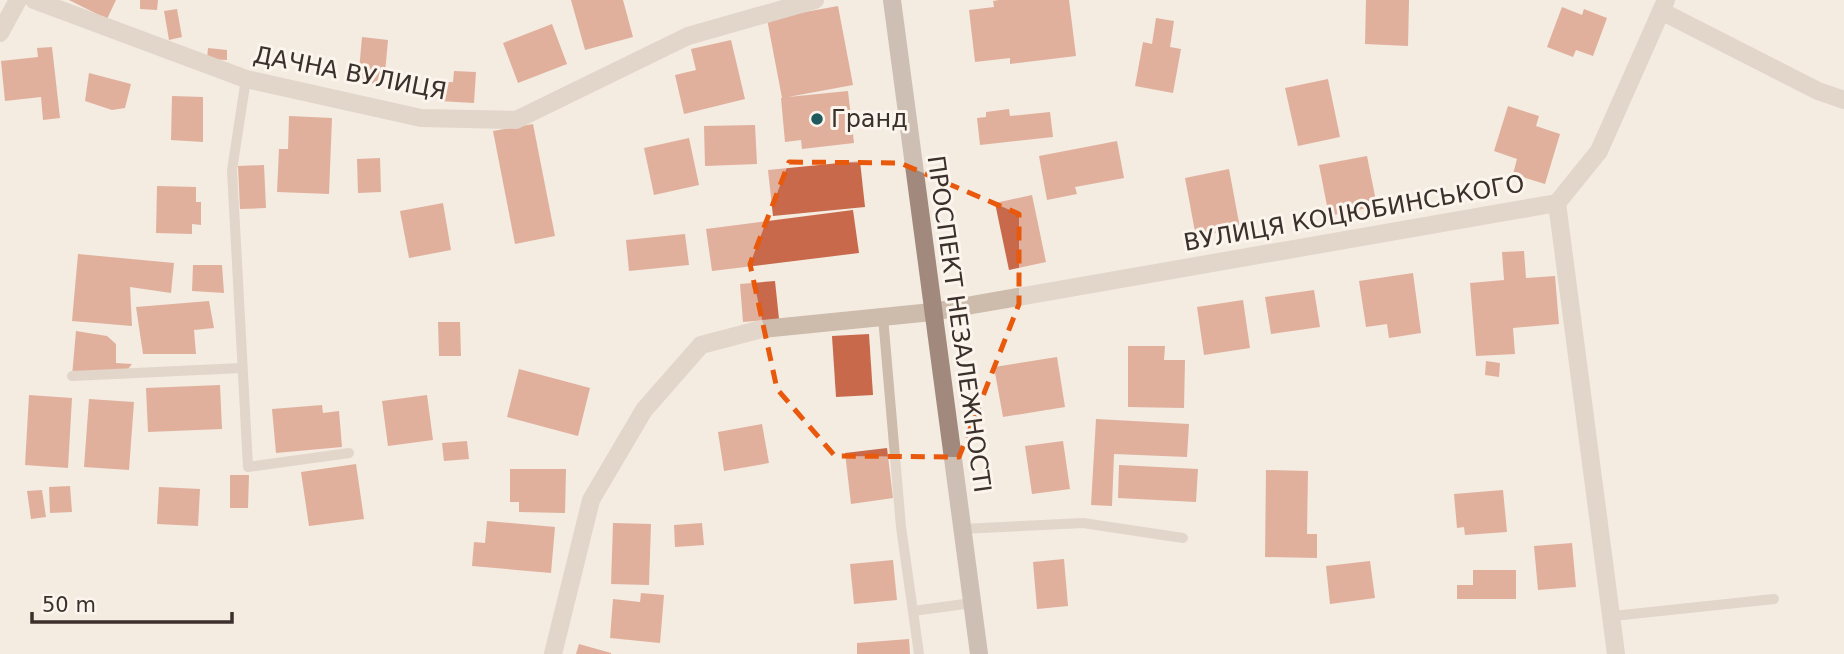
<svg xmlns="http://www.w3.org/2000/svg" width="1844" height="654" font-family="'DejaVu Sans',sans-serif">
<rect width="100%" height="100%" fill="#f4ebe1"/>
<g fill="#c8694b">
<path d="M69,0H116L107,19Z"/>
<path d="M140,0H158L157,10L140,9Z"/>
<path d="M571,0H623L633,37L585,50Z"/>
<path d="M999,0H1069L1076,56L1010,64V58L975,62L969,10L994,7L993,1Z"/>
<path d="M1366,0H1409L1408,46L1365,44Z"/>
<path d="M838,6L853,85L788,97L848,91L854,143L802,149L801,140L785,142L781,98H782L767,19Z"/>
<path d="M1562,7L1582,15L1584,9L1607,18L1593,56L1576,50L1573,57L1547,47Z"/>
<path d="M177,9L182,37L169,40L164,11Z"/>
<path d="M1156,18L1174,21L1170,47L1181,49L1173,93L1135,86L1143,42L1152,44Z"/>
<path d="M552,24L567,64L518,83L503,43Z"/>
<path d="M362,37L388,40L384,84L358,82Z"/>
<path d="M731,40L745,99L684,114L675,75L696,70L691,49Z"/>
<path d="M52,47L60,118L43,120L41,97L5,101L1,61L38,57L37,48Z"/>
<path d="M208,48L227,50V60L207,59Z"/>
<path d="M454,71L476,72L474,103L438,101L439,82H453Z"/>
<path d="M89,73L131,84L125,108L112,110L85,101Z"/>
<path d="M1328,79L1340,137L1298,146L1285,88Z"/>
<path d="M172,96L203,97V142L171,140Z"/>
<path d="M1508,106L1539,116L1536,126L1560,134L1545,184L1513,174L1517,159L1494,151Z"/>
<path d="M1009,109L1010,116L1050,112L1053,137L980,145L977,118L986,117V112Z"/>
<path d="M289,116L332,118L329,194L277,192L279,149H288Z"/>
<path d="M533,124L555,236L515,244L493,131Z"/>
<path d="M755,125L757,164L705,166L704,126Z"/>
<path d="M689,138L699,185L654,195L644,148Z"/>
<path d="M1117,141L1124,178L1075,187L1077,194L1047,200L1039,156Z"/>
<path d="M1367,156L1377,206L1329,216L1319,165Z"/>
<path d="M380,158L381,192L358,193L357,159Z"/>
<path d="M860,161L865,207L773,216L768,170Z"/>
<path d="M264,165L266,208L240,209L238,166Z"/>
<path d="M1229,169L1240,228L1196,237L1185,178Z"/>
<path d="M157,186L196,187V202H201V225L192,224V234L156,233Z"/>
<path d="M1032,195L1046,262L1009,270L995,203Z"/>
<path d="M443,203L451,250L409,258L400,211Z"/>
<path d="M853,210L859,253L712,271L706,229Z"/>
<path d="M685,234L689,265L629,271L626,240Z"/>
<path d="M1524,251L1526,278L1555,276L1559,324L1513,328L1515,354L1476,356L1470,283L1504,280L1502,252Z"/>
<path d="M78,254L174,263L171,293L130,287L132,326L72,321Z"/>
<path d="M193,265H222L224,293L192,291Z"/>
<path d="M1413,273L1421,333L1389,338L1387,324L1366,327L1359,281Z"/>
<path d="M775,281L779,319L743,322L740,284Z"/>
<path d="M1314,290L1320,327L1271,334L1265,297Z"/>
<path d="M1243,300L1250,348L1204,355L1197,307Z"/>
<path d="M209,301L214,328L194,330L196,354H143L136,307Z"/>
<path d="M438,322H460L461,356H439Z"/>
<path d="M76,331L107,336L116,344V363L132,364L128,369L72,376Z"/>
<path d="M869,334L873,395L836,397L832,336Z"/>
<path d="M1128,346H1165L1164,360H1185L1184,408L1128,407Z"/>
<path d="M1057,357L1065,407L1003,417L994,367Z"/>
<path d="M1486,361L1500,363L1499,377L1485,375Z"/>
<path d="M519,369L590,388L578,436L507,417Z"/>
<path d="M220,385L222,429L148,432L146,388Z"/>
<path d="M29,395L72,398L68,468L25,465Z"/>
<path d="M427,395L433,440L388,446L382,401Z"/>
<path d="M89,399L134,402L129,470L84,467Z"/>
<path d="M322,405L323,413L339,411L342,447L276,453L272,409Z"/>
<path d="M1096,419L1189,424L1187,457L1114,454L1112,506L1091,505Z"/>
<path d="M762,424L769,463L724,471L718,432Z"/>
<path d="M467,441L469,459L444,461L442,443Z"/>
<path d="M1063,441L1070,489L1032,494L1025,446Z"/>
<path d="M887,448L893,498L851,504L845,453Z"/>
<path d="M356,464L364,519L309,526L301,472Z"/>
<path d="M1119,465L1198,469L1196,502L1118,498Z"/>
<path d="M510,469H566L565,513L519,512V502H510Z"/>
<path d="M1266,470L1308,471L1307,534H1317V558L1265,557Z"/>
<path d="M230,475H249L248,508H230Z"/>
<path d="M70,486L72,512L50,513L49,487Z"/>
<path d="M159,487L200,489L198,526L157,524Z"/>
<path d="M42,490L46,517L31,519L27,491Z"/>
<path d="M1503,490L1507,532L1465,535L1464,527L1457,528L1454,494Z"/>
<path d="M487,521L555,527L551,573L472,566L474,542L485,543Z"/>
<path d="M613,523L651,524L649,585L611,584Z"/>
<path d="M702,523L704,545L675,547L674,525Z"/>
<path d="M1572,543L1576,587L1538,590L1534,546Z"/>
<path d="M1064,559L1068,606L1037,609L1033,562Z"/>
<path d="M893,560L897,600L854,604L850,564Z"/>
<path d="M1370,561L1375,598L1330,604L1326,566Z"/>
<path d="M1473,570H1516V599H1457V585H1473Z"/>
<path d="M641,593L664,595L660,643L610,638L613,599L640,602Z"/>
<path d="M909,639L910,654H857V643Z"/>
<path d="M579,644L611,653V654H576Z"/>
</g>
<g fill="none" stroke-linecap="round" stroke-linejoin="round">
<g stroke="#cdbbac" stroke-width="10">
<path d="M246,79L232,170L248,467L349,453"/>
<path d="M883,317L901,527L919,654"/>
<path d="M72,376L242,368"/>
<path d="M962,529L1083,523L1183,538"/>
<path d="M913,611L972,603"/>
<path d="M1613,616L1774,599"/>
</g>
<g stroke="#cdbbac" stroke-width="18">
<path d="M34,0L246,79L421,118L516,120L688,36L815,0"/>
<path d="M1661,11L1818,91L1844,100"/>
<path d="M0,33L18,0"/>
<path d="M1557,203L1616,654"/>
<path d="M553,654L591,500L644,410L701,345L762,329L932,312"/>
</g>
<path stroke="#cdbbac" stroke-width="18" d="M932,312L1557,203L1599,151L1666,0"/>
<path stroke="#a18a7d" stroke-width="18" d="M892,0L979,654"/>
</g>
<path d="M0 0H1844V654H0ZM789,162L900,163L1019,214V304L959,457L835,456L777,389L750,264Z" fill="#f4ebe1" fill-opacity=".55" fill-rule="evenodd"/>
<path fill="none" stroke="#e8590c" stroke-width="5" stroke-dasharray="14 9" stroke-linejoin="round" d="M789,162L900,163L1019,214V304L959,457L835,456L777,389L750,264Z"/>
<circle fill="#1f5a5e" stroke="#fbf5ee" stroke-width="2.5" cx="817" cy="119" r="7"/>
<g text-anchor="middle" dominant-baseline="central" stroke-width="6" stroke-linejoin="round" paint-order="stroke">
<g font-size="24" fill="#3b302b" stroke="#fbf5ee">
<text transform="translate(350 73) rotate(11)">ДАЧНА ВУЛИЦЯ</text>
<text transform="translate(1354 213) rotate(-10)">ВУЛИЦЯ КОЦЮБИНСЬКОГО</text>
<text transform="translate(959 324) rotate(82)">ПРОСПЕКТ НЕЗАЛЕЖНОСТІ</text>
</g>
<g font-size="24" fill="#3b302b" stroke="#fbf5ee" text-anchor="start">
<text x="831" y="119">Гранд</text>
</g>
</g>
<path d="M32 612v10h200v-10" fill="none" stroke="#3b302b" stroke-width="3.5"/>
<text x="42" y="612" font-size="21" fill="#3b302b" stroke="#fbf5ee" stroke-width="5" paint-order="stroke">50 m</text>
</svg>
